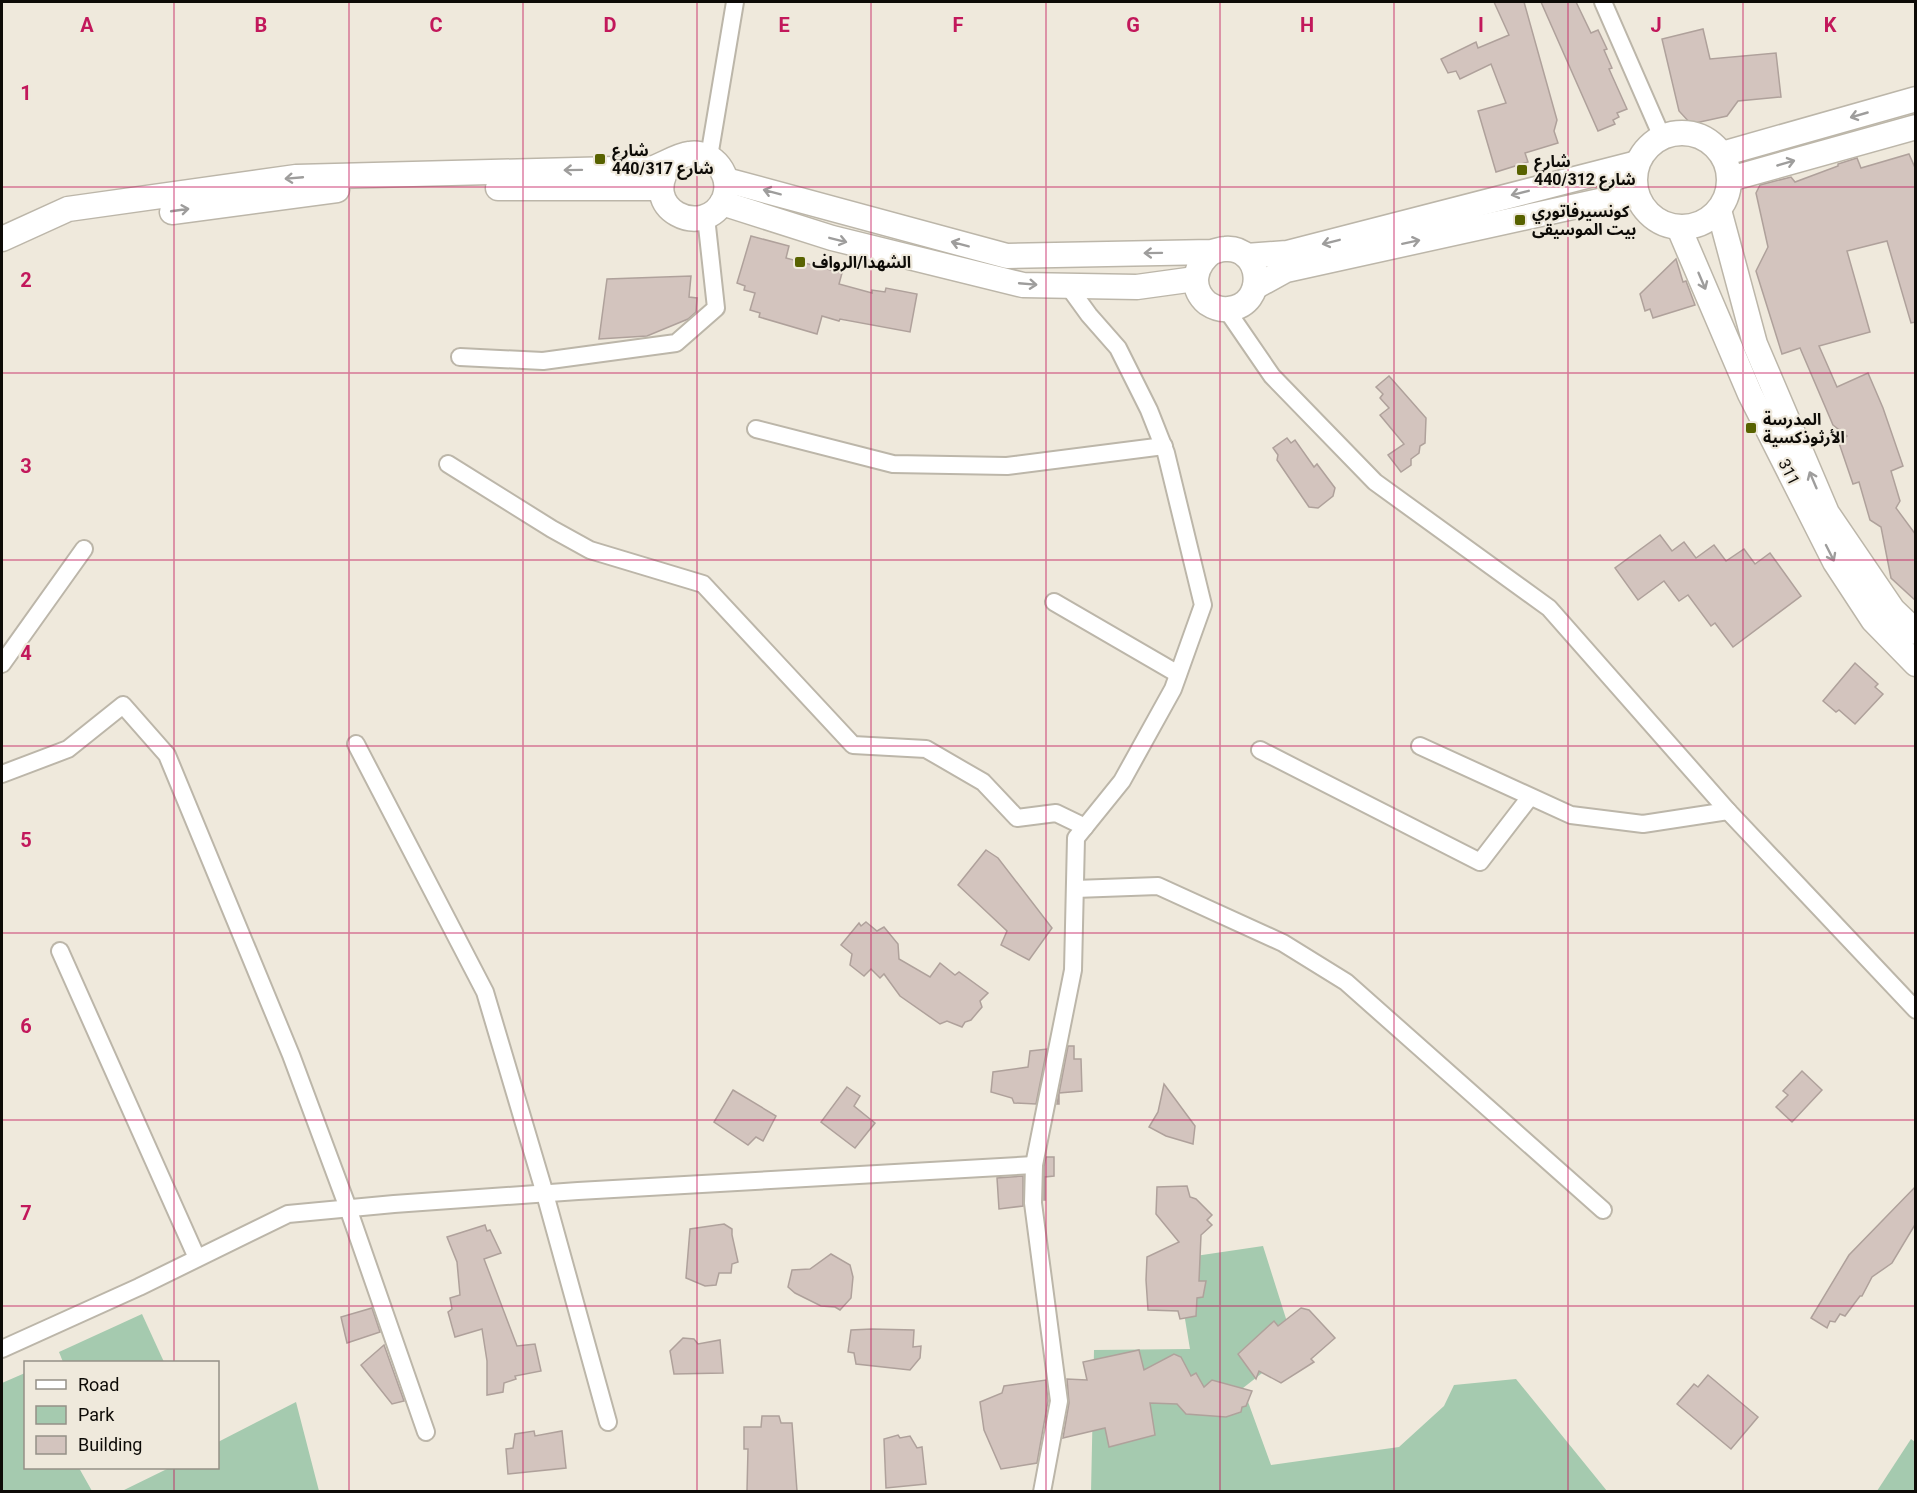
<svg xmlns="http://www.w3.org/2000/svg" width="1917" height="1493" font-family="Roboto,'Noto Sans Arabic',sans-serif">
<rect width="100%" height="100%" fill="#efe9dc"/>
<g fill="#a5caaf">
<path d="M1263,1246L1295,1347L1243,1388L1271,1465L1399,1447L1444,1406L1454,1385L1516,1379L1607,1491L1091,1492L1094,1350L1190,1349L1175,1259Z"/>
<path d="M142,1314L164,1362H63L59,1352Z"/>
<path d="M25,1373L26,1468H79L92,1491H2V1383Z"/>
<path d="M296,1402L319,1491H122L169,1468H218V1442Z"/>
<path d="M1911,1439L1915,1442V1491H1877Z"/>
</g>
<g fill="#d3c4be" stroke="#afa19b" stroke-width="1.5">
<path d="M1494,2H1524L1557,120L1554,131L1558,143L1525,153L1528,162L1496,172L1478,111L1506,103L1491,64L1460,79L1456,71L1448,73L1441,59L1476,42L1478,48L1509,35Z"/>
<path d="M1541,2H1576L1591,33L1598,30L1607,49L1604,50L1612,68L1609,69L1627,109L1617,113L1619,117L1613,120L1615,124L1598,131Z"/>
<path d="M1703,29L1710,59L1776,53L1781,97L1738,101L1727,116L1691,124L1679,111L1662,39Z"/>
<path d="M1909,154L1916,170V322L1911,323L1887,241L1847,251L1870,332L1819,346L1837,387L1868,373L1883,408L1903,466L1891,471L1900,501L1896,508L1916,535V601L1891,578L1881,527L1870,520L1859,482L1853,484L1839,443L1847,436L1833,425L1800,348L1782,354L1756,271L1768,247L1756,193L1760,185L1791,177L1795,182L1838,166V164L1857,158L1861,168Z"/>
<path d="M751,236L789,246L786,258L842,273L839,284L872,293V290L885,292L886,288L917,294L910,332L840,319L839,321L822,316L817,334L759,317L760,313L750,310L755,293L744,290L745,286L737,283Z"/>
<path d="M1676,259L1683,282L1686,281L1695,305L1653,318L1650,309L1645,311L1640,294Z"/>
<path d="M691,276L689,297L697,298L696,312L688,319L647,336L599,339L607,279Z"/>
<path d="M1389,376L1426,418L1425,443L1420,446L1419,453L1411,459V465L1401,472L1388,455L1404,444L1380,415L1389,408L1380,398L1383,394L1376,387Z"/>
<path d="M1287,438L1291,443L1295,440L1314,467L1317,464L1335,488L1333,496L1318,508L1309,507L1277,460L1278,455L1273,448Z"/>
<path d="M1660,535L1672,551L1684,542L1696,558L1714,545L1726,561L1744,549L1755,564L1770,553L1801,596L1733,647L1715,623L1711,626L1688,595L1679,601L1664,581L1638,600L1615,568Z"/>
<path d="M1855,663L1878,684L1875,687L1883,694L1855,724L1839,710L1836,712L1823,701Z"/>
<path d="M986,850L998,858L1052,928L1029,960L1001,945L1007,931L958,885Z"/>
<path d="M866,922L877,931L884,927L898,944L899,959L930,977L940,963L955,975L959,972L988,993L980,1001L982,1007L971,1020L965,1022L962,1027L947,1021L940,1024L900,996L884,974L880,978L871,969L864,976L850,965L852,954L841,945L859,923L861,926Z"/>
<path d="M1068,1046H1074V1059H1081L1082,1091L1059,1093V1104H1057Z"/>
<path d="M1047,1049L1036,1104L1014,1103L1012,1098L991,1092L993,1072L1028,1067L1030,1051Z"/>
<path d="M1802,1071L1822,1090L1792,1122L1776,1107L1788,1095L1783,1091Z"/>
<path d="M1164,1084L1195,1126L1193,1144L1166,1136L1149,1127L1158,1112Z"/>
<path d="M847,1087L860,1096L854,1106L875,1123L855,1148L821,1122Z"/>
<path d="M733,1090L776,1116L763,1141L756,1137L748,1145L714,1122Z"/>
<path d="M1046,1157H1054V1176L1045,1177V1200H1044V1166Z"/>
<path d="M1023,1176V1206L999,1209L997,1178Z"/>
<path d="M1187,1186L1190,1197L1196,1199L1212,1215L1207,1220L1212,1225L1201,1235L1199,1281H1206L1203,1297L1197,1298L1196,1316L1180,1319L1178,1311L1148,1310L1146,1280L1147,1257L1179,1242L1156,1214L1157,1187Z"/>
<path d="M1916,1186V1223L1892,1263L1872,1277L1862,1296H1860L1845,1316L1840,1314L1835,1322L1830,1321L1827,1328L1811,1318L1849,1255Z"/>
<path d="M724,1224L732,1229V1235L738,1262L732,1264L731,1273H719L716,1285L705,1286L686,1278L690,1229Z"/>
<path d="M485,1225L487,1231L490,1230L501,1253L484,1259L517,1346L535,1344L541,1371L515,1376L516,1379L504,1383L503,1392L487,1395V1361L482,1329L455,1337L448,1312L452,1309L450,1298L460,1295L457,1262L447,1237Z"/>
<path d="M831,1254L850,1265L853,1277L851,1298L840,1310L835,1307L821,1306L795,1293L788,1287L792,1270L810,1269Z"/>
<path d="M372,1308L380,1332L347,1343L341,1317Z"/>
<path d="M1301,1308L1309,1310L1335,1338L1311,1359L1314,1362L1281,1383L1259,1371L1256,1379L1238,1354L1274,1321L1278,1326Z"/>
<path d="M872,1329L914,1330L913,1347L921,1346L920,1358L910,1370L856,1364L854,1353L848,1352L851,1330Z"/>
<path d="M683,1338L694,1339L698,1344L720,1340L723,1373L674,1374L670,1351Z"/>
<path d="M384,1345L404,1401L392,1404L361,1365Z"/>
<path d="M1139,1350L1144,1370L1174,1354L1181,1357L1191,1376L1196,1373L1204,1387L1212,1380L1252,1391L1246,1406L1242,1407L1241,1412L1226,1417L1186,1414L1177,1404L1150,1403L1155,1435L1109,1447L1105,1428L1063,1438L1069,1403L1067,1379L1087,1380L1083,1362Z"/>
<path d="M1708,1375L1758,1417L1731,1449L1677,1404L1694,1384L1698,1387Z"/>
<path d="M1046,1380L1048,1401L1037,1463L1001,1469L984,1430L980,1402L1002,1393L1004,1386Z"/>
<path d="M762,1416H779L781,1423H792L797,1491H747L748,1449H744V1427H761Z"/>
<path d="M534,1431L535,1436L562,1431L566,1468L508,1474L506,1449L513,1448L515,1434Z"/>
<path d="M898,1435L900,1438L910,1436L917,1448L922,1447L926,1484L886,1488L884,1439Z"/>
</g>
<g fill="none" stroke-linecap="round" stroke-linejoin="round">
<g stroke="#bcb6a9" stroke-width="20">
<g id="street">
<path d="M1603,2L1662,137"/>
<path d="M709,157L735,2"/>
<path d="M1226,309L1272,376L1375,482L1549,608L1728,811L1916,1010"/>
<path d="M460,357L543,361L676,343L716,308L706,217"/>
<path d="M756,429L893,464L1007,466L1164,446"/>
<path d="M448,464L552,529L590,550L703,584L853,745L926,749L983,782L1017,818L1056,813L1085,827"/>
<path d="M1054,602L1178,674"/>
<path d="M2,664L84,549"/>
<path d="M356,744L485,992L545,1194L608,1422"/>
<path d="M1420,746L1571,815L1643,824L1728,811"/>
<path d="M1260,750L1480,862L1530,797"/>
<path d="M2,774L68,749L123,705L167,755L291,1055L348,1208L426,1432"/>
<path d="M1075,889L1158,886L1283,943L1346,982L1603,1210"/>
<path d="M60,951L197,1258"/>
<path d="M2,1349L139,1287L288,1214L394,1204L578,1191L1034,1165"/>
<path d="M1042,1492L1059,1401L1033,1203L1034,1165L1073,970L1076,838L1122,781L1173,689L1203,605L1166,453L1149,410L1118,348L1089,315L1068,286"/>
</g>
</g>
<g stroke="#bcb6a9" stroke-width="27">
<g id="secondary">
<circle cx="1682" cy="180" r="47"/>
<path d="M1722,154L1916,99"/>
<path d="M1730,179L1916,127"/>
<path d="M726,180L1007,256L1212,252C1216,251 1221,249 1225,249C1262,246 1268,304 1229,309C1221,310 1213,307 1207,303C1189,287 1195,265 1212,252"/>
<path d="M498,188H661"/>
<path d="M722,203L832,238L1023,285L1137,287L1195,279"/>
<path d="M1719,210L1755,344L1827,513L1893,610L1916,632"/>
<path d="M172,212L337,190"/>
<path d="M1679,228L1750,394L1835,562L1873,620L1916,664"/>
<path d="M2,239L68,209L296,177L654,168C664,164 679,155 689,154C714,150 733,176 724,199C705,241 635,209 672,162"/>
<path d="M1246,256L1287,253L1637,163"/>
<path d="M1255,287L1286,270L1636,193"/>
</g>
</g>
<use href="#street" stroke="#fff" stroke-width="16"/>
<use href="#secondary" stroke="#fff" stroke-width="24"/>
</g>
<defs><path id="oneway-shaft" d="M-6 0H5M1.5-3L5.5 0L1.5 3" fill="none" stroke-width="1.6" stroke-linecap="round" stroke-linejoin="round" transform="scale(1.5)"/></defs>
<g stroke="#9e9d9c">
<use href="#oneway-shaft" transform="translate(1859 115) rotate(164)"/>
<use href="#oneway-shaft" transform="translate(1786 163) rotate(-16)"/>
<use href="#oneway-shaft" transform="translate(573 170) rotate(179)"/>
<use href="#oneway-shaft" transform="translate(294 178) rotate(175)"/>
<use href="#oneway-shaft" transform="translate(772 192) rotate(-165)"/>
<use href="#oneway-shaft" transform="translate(1520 193) rotate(166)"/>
<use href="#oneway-shaft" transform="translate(180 210) rotate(-8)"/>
<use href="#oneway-shaft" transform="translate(838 240) rotate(14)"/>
<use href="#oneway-shaft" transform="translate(1331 242) rotate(166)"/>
<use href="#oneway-shaft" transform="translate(1411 242) rotate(-12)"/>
<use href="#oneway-shaft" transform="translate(960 244) rotate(-165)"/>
<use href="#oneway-shaft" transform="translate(1153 253) rotate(179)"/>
<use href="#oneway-shaft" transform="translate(1702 281) rotate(67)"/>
<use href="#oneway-shaft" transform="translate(1028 284) rotate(5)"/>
<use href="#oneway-shaft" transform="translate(1813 480) rotate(-113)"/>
<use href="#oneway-shaft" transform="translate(1830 553) rotate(63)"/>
</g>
<path fill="none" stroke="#c2185b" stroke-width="1.5" stroke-opacity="0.55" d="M174,2V1362M349,2V1492M523,2V1492M697,2V1492M871,2V1492M1046,2V1492M1220,2V1492M1394,2V1492M1568,2V1492M1743,2V1492M2,187H1916M2,373H1916M2,560H1916M2,746H1916M2,933H1916M2,1120H1916M2,1306H1916M174,1468V1492"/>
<g fill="#586200" stroke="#efe9dc" stroke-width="2">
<rect x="594" y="153" width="12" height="12" rx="3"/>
<rect x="1516" y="164" width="12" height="12" rx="3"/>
<rect x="1514" y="214" width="12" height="12" rx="3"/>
<rect x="794" y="256" width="12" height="12" rx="3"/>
<rect x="1745" y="422" width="12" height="12" rx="3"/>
</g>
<g text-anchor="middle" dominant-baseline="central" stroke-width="4.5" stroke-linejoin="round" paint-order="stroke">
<g font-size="16" font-weight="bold" fill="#0d0b07" stroke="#efe9dc" text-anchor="start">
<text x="612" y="150">شارع<tspan x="612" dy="18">440/شارع 317</tspan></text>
<text x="1534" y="161">شارع<tspan x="1534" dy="18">440/شارع 312</tspan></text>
<text x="1532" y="211">كونسيرفاتوري<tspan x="1532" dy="18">بيت الموسيقى</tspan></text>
<text x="812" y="262">الشهدا/الرواف</text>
<text x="1763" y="419">المدرسة<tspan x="1763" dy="18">الأرثوذكسية</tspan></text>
</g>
<g font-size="16" fill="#0d0b07" stroke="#efe9dc">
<text transform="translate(1789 472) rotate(63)">311</text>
</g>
</g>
<g font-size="20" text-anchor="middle" font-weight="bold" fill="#c2185b" stroke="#efe9dc" stroke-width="4.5" stroke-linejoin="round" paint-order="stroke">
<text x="87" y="32">A</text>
<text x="261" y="32">B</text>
<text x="436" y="32">C</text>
<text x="610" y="32">D</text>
<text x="784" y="32">E</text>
<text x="958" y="32">F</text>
<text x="1133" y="32">G</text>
<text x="1307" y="32">H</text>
<text x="1481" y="32">I</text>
<text x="1656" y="32">J</text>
<text x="1830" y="32">K</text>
<text x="26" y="100">1</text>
<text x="26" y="287">2</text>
<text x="26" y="473">3</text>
<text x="26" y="660">4</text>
<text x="26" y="847">5</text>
<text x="26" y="1033">6</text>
<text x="26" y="1220">7</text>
</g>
<rect width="1917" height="1493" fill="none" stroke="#0d0b07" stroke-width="6"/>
<rect x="24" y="1361" width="195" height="108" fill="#efe9dc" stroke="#959087" stroke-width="1.5"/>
<rect x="36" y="1380" width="30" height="9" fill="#ffffff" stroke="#959087" stroke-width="1.5"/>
<text x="78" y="1391" font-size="18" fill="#0d0b07">Road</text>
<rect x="36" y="1406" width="30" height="18" fill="#a5caaf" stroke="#959087" stroke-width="1.5"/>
<text x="78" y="1421" font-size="18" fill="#0d0b07">Park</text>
<rect x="36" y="1436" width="30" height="18" fill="#d3c4be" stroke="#959087" stroke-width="1.5"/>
<text x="78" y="1451" font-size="18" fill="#0d0b07">Building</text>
</svg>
